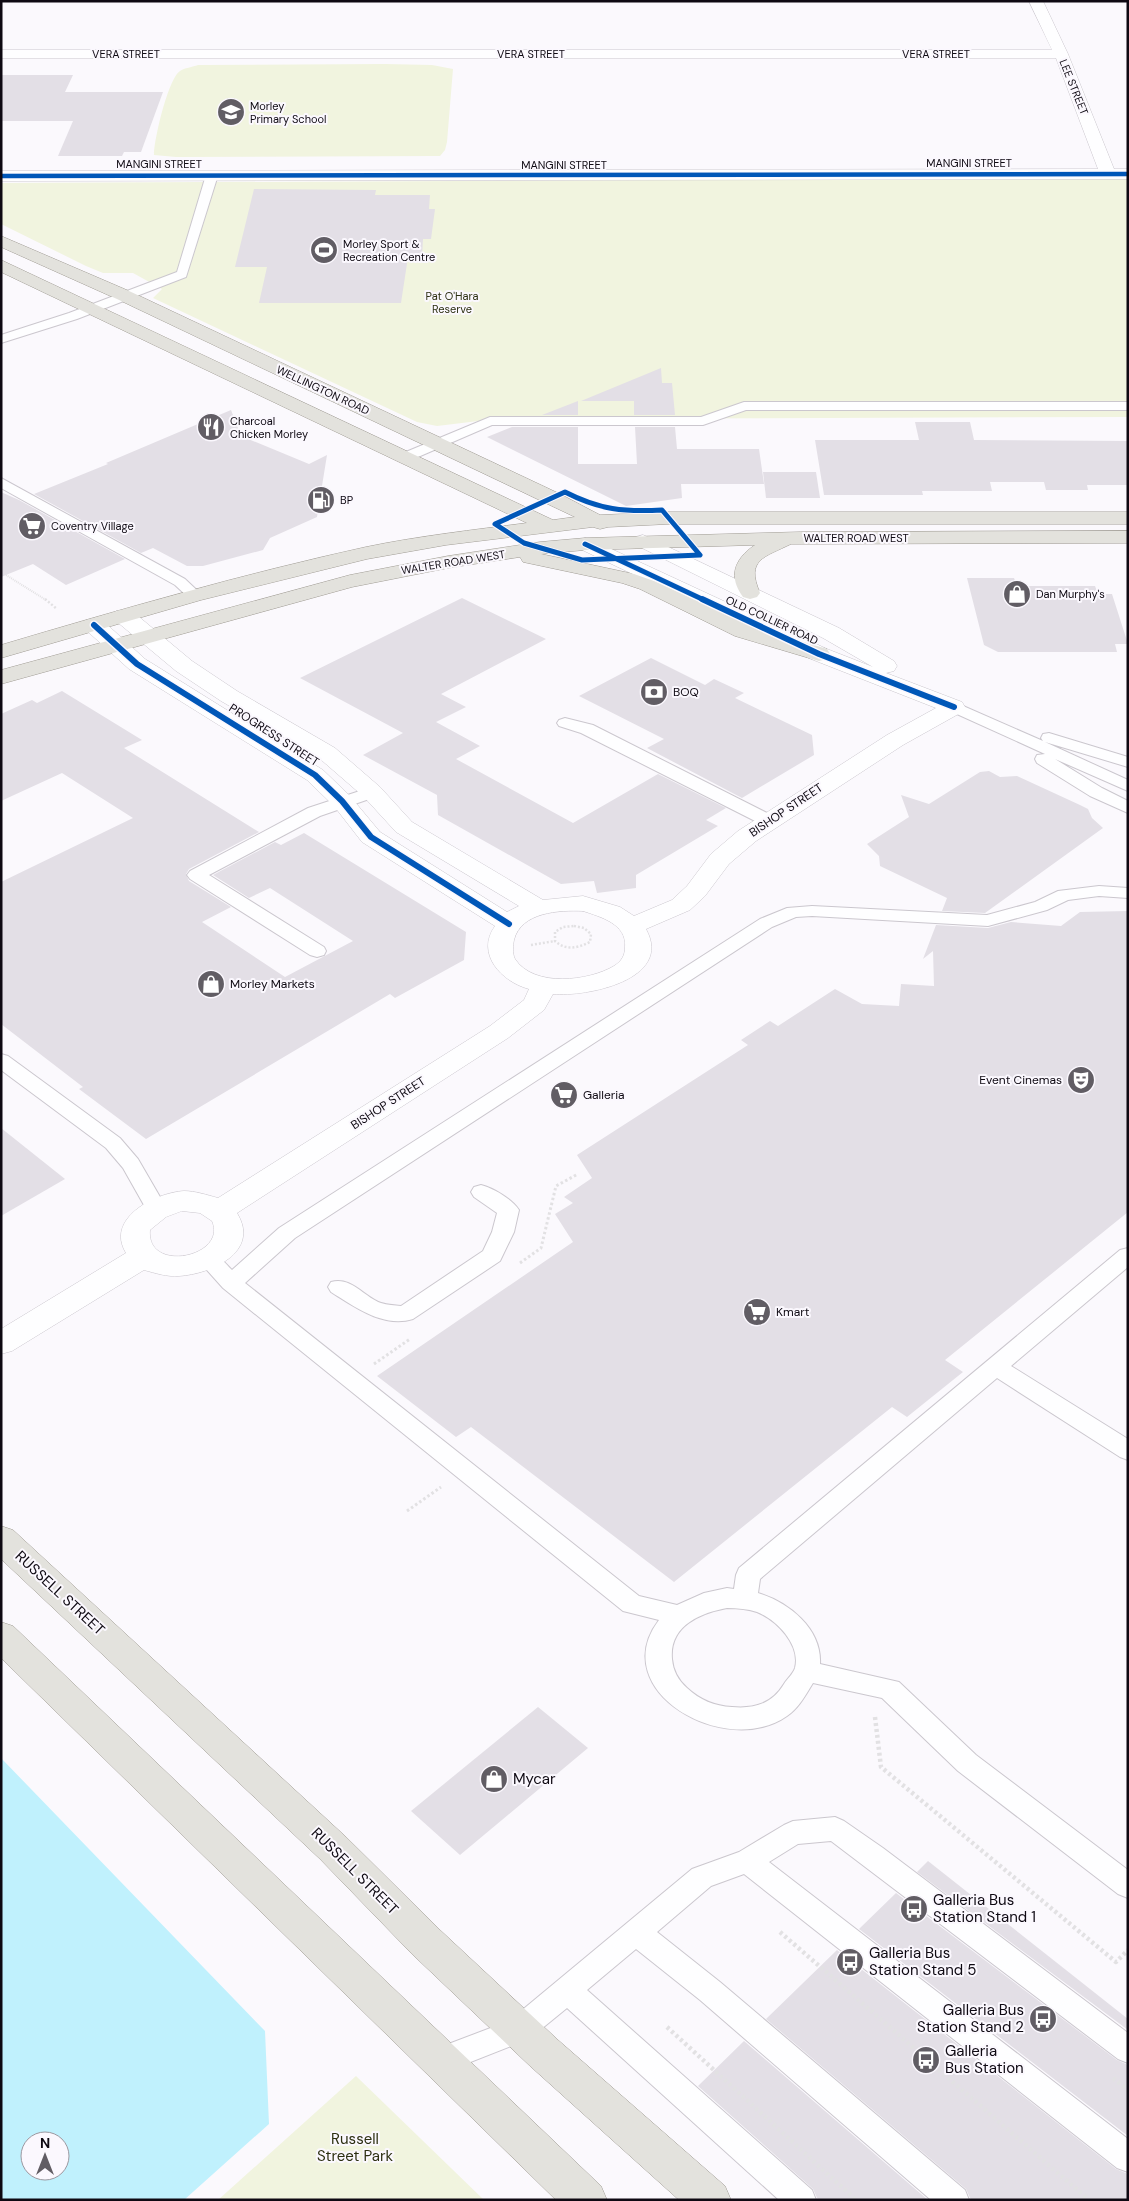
<svg xmlns="http://www.w3.org/2000/svg" width="1129" height="2201" font-family="'DM Sans',sans-serif">
<rect width="100%" height="100%" fill="#fbf9fd"/>
<g fill="#f1f4df">
<path d="M385,64L432,65L453,69L447,142L445,150L440,156L176,157L154,155C154,140 168,79 180,71C184,68 193,67 198,65Z"/>
<path d="M1128,178V417L495,419L437,426L417,422L153,298L162,289L133,273H103L86,266L1,224V183Z"/>
<path d="M356,2076L484,2200H218Z"/>
</g>
<path fill="#c0f1fd" fill-rule="evenodd" d="M1,1758L265,2031L269,2124L184,2200H1ZM30,2141H60V2171H30Z"/>
<g fill="#e3dfe6">
<path d="M1,75H73L65,92H163L141,152H124L122,156H58L73,121H1Z"/>
<path d="M254,189L376,190L375,195H430L429,209H435L431,239H423L422,257H408L401,303H259L267,267H235Z"/>
<path d="M661,368L662,383H672L675,415H634V401H581Z"/>
<path d="M578,401V415H542Z"/>
<path d="M231,410L241,436L309,464L327,455L317,517L270,538L263,550L203,566H187L153,548L141,553L34,494L108,464L106,463Z"/>
<path d="M915,422H970L974,440L1128,441V485H1087L1088,490H1046L1044,482H990L992,491H922L923,495H824L815,440H919Z"/>
<path d="M512,427H578V464H637L635,427H675L677,449H759L764,484H681L682,498L626,506L487,437Z"/>
<path d="M763,472H816L820,498H766Z"/>
<path d="M1,492L19,500L125,559L66,585L33,564L1,577Z"/>
<path d="M967,578H1014L1017,586H1095L1098,594H1112L1128,644H1115L1117,652H998L984,645Z"/>
<path d="M462,598L546,639L441,694L466,707L436,722L480,746L456,759L573,823L658,774L726,808L706,820L718,826L636,875V888L597,893L594,881L561,884L438,815L437,795L363,755L403,733L300,678Z"/>
<path d="M651,658L705,685L714,679L744,693L735,698L812,735L814,755L742,798L647,748L664,739L579,696Z"/>
<path d="M62,691L142,740L124,748L259,832L189,869L186,874L189,881L231,907L202,922L285,977L353,941L270,888L249,898L213,875L275,842L281,845L304,833L466,932L464,960L395,998L390,994L146,1139L79,1089L83,1087L1,1024V882L133,818L62,773L1,801V714L32,700L37,703Z"/>
<path d="M989,771L1000,777L1017,776L1080,805L1088,809L1092,818L1103,828L985,913L942,911L947,898L880,866L879,856L867,844L909,817L901,795L929,804L980,772Z"/>
<path d="M1128,911V1212L945,1360L963,1372L907,1417L892,1407L674,1582L471,1427L456,1437L377,1376L573,1242L555,1214L573,1203L564,1197L592,1178L577,1155L748,1045L741,1040L770,1021L778,1026L835,989L862,1004L899,1006L901,984L934,986L933,951L923,959L936,925L988,928L1011,922L1061,926L1080,912Z"/>
<path d="M1,1128L65,1179L1,1216Z"/>
<path d="M538,1707L588,1748L460,1855L411,1811Z"/>
<path d="M928,1861L1128,2019V2030L917,1872Z"/>
<path d="M896,1893L1117,2060L1128,2065V2136L859,1929Z"/>
<path d="M837,1950L1116,2169L1128,2174V2200H971L966,2189L766,2019Z"/>
<path d="M744,2041L928,2200H818L813,2189L698,2086Z"/>
</g>
<g fill="none" stroke-linecap="round" stroke-linejoin="round">
<g stroke="#cbc7ce" stroke-width="2">
<g id="service">
<path d="M212,172L218,175L186,277L77,319L1,343V335L69,313L177,272L206,175Z"/>
<path d="M744,402H1128V410H746L703,425H492L411,460L406,461L399,457L401,454L490,417H701Z"/>
<path d="M1,478L185,579L202,595L199,598H189L175,585L1,488Z"/>
<path d="M954,702L1043,741L1041,738L1043,734L1049,733L1128,757V767L1045,742L1128,780V791L1055,759L1102,788L1128,801V813L1090,796L1037,763L1035,759L1037,755L1045,754L948,710L946,707L948,704Z"/>
<path d="M565,718L593,725L775,817L778,821L775,825H763L581,733L559,726L557,723L559,720Z"/>
<path d="M372,787L378,788L381,792L378,796L320,816L209,875L324,947L326,951L324,955L317,957L310,955L190,879L187,875L190,871L308,808Z"/>
<path d="M1099,886L1128,888V898L1099,896L1068,900L1047,910L988,926L812,916L796,917L772,927L295,1238L245,1283L639,1596L677,1605L704,1593L727,1588L734,1589L736,1575L739,1568L1120,1250L1128,1248V1267L1011,1366L1128,1439V1460L1120,1457L997,1378L760,1579L758,1593C788,1602 822,1628 820,1664L899,1682L976,1755L1128,1870V1898L1118,1894L958,1771L882,1698L813,1683C806,1694 799,1708 787,1716C726,1759 605,1691 659,1620L623,1611L223,1288L197,1259L200,1254C215,1249 222,1260 232,1270L279,1228L760,919L787,908L812,906L987,915L1035,902L1058,891ZM727,1608C737,1608 748,1609 757,1612C777,1620 801,1645 795,1668C793,1674 787,1679 784,1684C772,1704 754,1709 732,1707C714,1706 700,1700 687,1688C678,1680 673,1671 672,1659C669,1626 700,1613 727,1608Z"/>
<path d="M1,1054L8,1056L120,1138L138,1159L167,1209L163,1214L156,1216L149,1214L123,1168L106,1148L1,1070Z"/>
<path d="M481,1185C493,1188 512,1199 519,1210L514,1232L500,1261L413,1319C383,1328 355,1307 331,1292L328,1287L331,1282C351,1276 364,1297 381,1303C387,1305 395,1305 401,1306L483,1251L492,1232L497,1213L474,1197L471,1192L474,1187Z"/>
<path d="M835,1817L844,1821L883,1848L1128,2033V2063L1118,2059L831,1841L798,1844L769,1862L1128,2139V2172L1117,2168L744,1874L711,1886L657,1932L720,1982L965,2190L969,2200H931L700,2000L636,1949L587,1990L812,2190L816,2200H779L567,2008L529,2039L440,2074L430,2071L426,2061L430,2051L509,2021L692,1869L739,1852L784,1825L793,1821Z"/>
</g>
</g>
<g stroke="#cbc7ce" stroke-width="1">
<g id="minor">
<path d="M1029,1H1043L1068,54L1114,169H1128V179L1,181V171L1098,169L1056,58H1V50H1052Z"/>
<path d="M643,535L839,628L894,661L897,666L894,671L886,673L962,702L965,707L962,712L903,745L756,841L729,864L705,896L690,910L646,929C674,980 586,997 553,994L544,1010L508,1038L237,1213C261,1252 211,1274 179,1276C167,1277 155,1273 144,1270L12,1351L1,1354V1329L126,1253C105,1219 154,1193 184,1191C195,1191 207,1195 218,1198L490,1026L524,1000L529,989C502,982 475,954 495,926L362,842L334,806L307,780L129,669L86,630L83,625L86,620L94,619L102,620L145,659L323,770L350,796L380,832L507,912L519,906L396,832L364,797L319,758L221,701L176,671L116,621L113,616L116,611L124,610L132,611L192,661L237,691L335,748L380,787L412,822L543,900L583,896L620,907L634,916L672,900L687,886L711,854L738,831L887,735L936,708L811,659L578,548L575,544L578,540L585,538L592,540L827,649L873,667L823,638L636,545L633,541L636,537ZM583,911C601,917 627,924 625,947C625,955 622,961 614,966C589,981 534,988 515,959C512,953 513,945 514,940C521,912 559,910 583,911ZM182,1211L200,1213L212,1221C228,1257 146,1274 150,1230L166,1217Z"/>
</g>
</g>
<g stroke="#a09c94" stroke-width="1">
<g id="primary">
<path d="M1,236L129,291L560,494L600,515L669,512H1128V524H669L608,527L600,529L593,527L446,545L367,559L201,600L1,658V645C122,609 243,574 366,547C419,536 473,530 527,523L1,272V260L553,520L575,517L117,299L1,247Z"/>
<path d="M1128,531V543L791,544C765,557 745,559 760,593L757,597L750,599L743,597C728,577 734,559 755,545L585,550L541,554L634,574L654,581L751,626L827,649L830,654L827,659L819,661L735,636L640,589L622,583L523,562L520,557L448,568L352,587L1,684V670L350,575L448,556L540,542L585,538L800,532Z"/>
<path d="M1,1526L13,1530L346,1837L440,1930L558,2040L725,2186L731,2200H679L530,2066L412,1954L320,1859L1,1559Z"/>
<path d="M1,1622L13,1626L601,2186L607,2200H556L1,1658Z"/>
</g>
</g>
<path stroke="#e2e1e3" stroke-width="2" stroke-dasharray="1 1" stroke-linecap="butt" d="M6,575L46,600"/>
<g stroke="#e2e1e3" stroke-width="2.5" stroke-dasharray="2 2" stroke-linecap="butt">
<path d="M45,599L57,609"/>
<path d="M574,926L584,928L591,934L590,942C578,948 566,951 555,941V932L563,927Z"/>
<path d="M531,945L555,941"/>
</g>
<g stroke="#e2e1e3" stroke-width="3" stroke-dasharray="2.5 2.5" stroke-linecap="butt">
<path d="M520,1263L541,1248L556,1186L578,1174"/>
<path d="M374,1364L410,1339"/>
<path d="M407,1511L441,1487"/>
</g>
<g stroke="#e2e1e3" stroke-width="4.5" stroke-dasharray="3 3" stroke-linecap="butt">
<path d="M875,1717L881,1767L1116,1962L1128,1950"/>
<path d="M780,1932L1089,2200"/>
<path d="M667,2027L856,2200"/>
<path d="M1113,2078L1128,2090"/>
</g>
<use href="#service" fill="#fefeff" fill-rule="evenodd"/>
<use href="#minor" fill="#fefeff" fill-rule="evenodd"/>
<use href="#primary" fill="#e3e2dd" fill-rule="evenodd"/>
<g stroke="#fbf8fe" stroke-width="6">
<path id="cycleway-far2" d="M1,176L1128,174"/>
</g>
<g stroke="#fbf8fe" stroke-width="7">
<g id="cycleway-far1">
<path d="M565,492C600,510 624,512 662,510L700,555L582,560L524,543L495,524Z"/>
<path d="M585,544L704,600"/>
</g>
</g>
<g stroke="#fbf8fe" stroke-width="9">
<g id="cycleway">
<path d="M702,599L819,654L954,707"/>
<path d="M94,625L137,664L315,775L342,801L371,837L509,924"/>
</g>
</g>
<use href="#cycleway-far2" stroke="#0057b8" stroke-width="4.5"/>
<use href="#cycleway-far1" stroke="#0057b8" stroke-width="5"/>
<use href="#cycleway" stroke="#0057b8" stroke-width="6"/>
</g>
<defs>
<g id="school-disc" transform="scale(1.4375)"><circle r="9.5" fill="#615d64" stroke="#fbf8fe"/><path d="M0-5L7-2L0 1L-7-2ZM-4 1L0 2.5L4 1V4Q0 6-4 4Z" fill="#fff"/></g>
<g id="stadium-disc" transform="scale(1.4375)"><circle r="9.5" fill="#615d64" stroke="#fbf8fe"/><path d="M0-5a6.5 5 0 1 0 0 10a6.5 5 0 1 0 0-10ZM-3.5-1.8h7v3.6h-7Z" fill="#fff"/></g>
<g id="restaurant-disc" transform="scale(1.4375)"><circle r="9.5" fill="#615d64" stroke="#fbf8fe"/><path d="M-5-6h1v4h1v-4h1v4h1v-4h1v5L-1.5 .5V6h-2V.5L-5-1ZM5-6V6H3V1.5H1.5Q1.5-4 5-6Z" fill="#fff"/></g>
<g id="fuel-disc" transform="scale(1.4375)"><circle r="9.5" fill="#615d64" stroke="#fbf8fe"/><path d="M-5.5-6h7V0h2V4h1.3V-2.5L3-4.5l.8-.8L6-3V5H2.5V1h-1V6h-7ZM-4.2-4.7v3.2H.2V-4.7Z" fill="#fff"/></g>
<g id="supermarket-disc" transform="scale(1.4375)"><circle r="9.5" fill="#615d64" stroke="#fbf8fe"/><path d="M-6-5.5h2.5l.6 2H6L4.5 2H-2.5L-4.4-4H-6ZM-1.5 3.2a1.3 1.3 0 1 0 .1 0ZM3 3.2a1.3 1.3 0 1 0 .1 0Z" fill="#fff"/></g>
<g id="shop-disc" transform="scale(1.4375)"><circle r="9.5" fill="#615d64" stroke="#fbf8fe"/><path d="M-5-2.5h2.3a2.7 3.5 0 0 1 5.4 0H5L5.5 6h-11ZM-1.5-2.5h3a1.5 2.3 0 0 0-3 0Z" fill="#fff"/></g>
<g id="bank-disc" transform="scale(1.4375)"><circle r="9.5" fill="#615d64" stroke="#fbf8fe"/><path d="M-6-4H6V4H-6ZM0-2.3a2.3 2.3 0 1 0 0 4.6a2.3 2.3 0 1 0 0-4.6Z" fill="#fff"/></g>
<g id="theatre-disc" transform="scale(1.4375)"><circle r="9.5" fill="#615d64" stroke="#fbf8fe"/><path d="M-5-5.5Q0-4 5-5.5V0Q5 5 0 6Q-5 5-5 0ZM-3.3-2.5H-1v1.5H-3.3ZM1-2.5H3.3v1.5H1ZM-2.8 1Q0 5.5 2.8 1Z" fill="#fff"/></g>
<g id="bus-disc" transform="scale(1.4375)"><circle r="9.5" fill="#615d64" stroke="#fbf8fe"/><path d="M-5-6H5V4H4V6H2V4H-2V6H-4V4H-5ZM-3.5-4V0h7V-4ZM-3.5 1.2v1.5H-2V1.2ZM2 1.2v1.5H3.5V1.2Z" fill="#fff"/></g>
</defs>
<g fill-rule="evenodd">
<use href="#school-disc" x="231" y="112"/>
<use href="#stadium-disc" x="324" y="250"/>
<use href="#restaurant-disc" x="211" y="427"/>
<use href="#fuel-disc" x="321" y="500"/>
<use href="#supermarket-disc" x="32" y="526"/>
<use href="#shop-disc" x="1017" y="594"/>
<use href="#bank-disc" x="654" y="692"/>
<use href="#shop-disc" x="211" y="984"/>
<use href="#theatre-disc" x="1081" y="1080"/>
<use href="#supermarket-disc" x="564" y="1095"/>
<use href="#supermarket-disc" x="757" y="1312"/>
<use href="#shop-disc" x="494" y="1779"/>
<use href="#bus-disc" x="914" y="1909"/>
<use href="#bus-disc" x="850" y="1962"/>
<use href="#bus-disc" x="1043" y="2019"/>
<use href="#bus-disc" x="926" y="2060"/>
</g>
<g text-anchor="middle" dominant-baseline="central" stroke-width="4" stroke-linejoin="round" paint-order="stroke">
<g font-size="11" fill="#0e0912" stroke="#fbf8fe">
<text x="126" y="54">VERA STREET</text>
<text x="531" y="54">VERA STREET</text>
<text x="936" y="54">VERA STREET</text>
<text transform="translate(1074 87) rotate(68)">LEE STREET</text>
<text x="969" y="163">MANGINI STREET</text>
<text x="159" y="164">MANGINI STREET</text>
<text x="564" y="165">MANGINI STREET</text>
<text transform="translate(323 390) rotate(25)">WELLINGTON ROAD</text>
<text x="856" y="538">WALTER ROAD WEST</text>
<text transform="translate(453 562) rotate(-9)">WALTER ROAD WEST</text>
<text transform="translate(772 620) rotate(25)">OLD COLLIER ROAD</text>
</g>
<g font-size="11" fill="#0e0912" stroke="#fbf8fe" text-anchor="start">
<text x="250" y="106">Morley<tspan x="250" dy="13">Primary School</tspan></text>
<text x="343" y="244">Morley Sport &amp;<tspan x="343" dy="13">Recreation Centre</tspan></text>
<text x="230" y="421">Charcoal<tspan x="230" dy="13">Chicken Morley</tspan></text>
<text x="340" y="500">BP</text>
<text x="51" y="526">Coventry Village</text>
<text x="1036" y="594">Dan Murphy's</text>
</g>
<g font-size="11" fill="#2d3012" stroke="#fbf8fe">
<text x="452" y="296">Pat O'Hara<tspan x="452" dy="13">Reserve</tspan></text>
</g>
<g font-size="12" fill="#0e0912" stroke="#fbf8fe" text-anchor="start">
<text x="673" y="692">BOQ</text>
<text x="230" y="984">Morley Markets</text>
<text x="1062" y="1080" text-anchor="end">Event Cinemas</text>
<text x="583" y="1095">Galleria</text>
<text x="776" y="1312">Kmart</text>
</g>
<g font-size="12" fill="#0e0912" stroke="#fbf8fe">
<text transform="translate(274 735) rotate(33)">PROGRESS STREET</text>
<text transform="translate(786 810) rotate(-34)">BISHOP STREET</text>
<text transform="translate(388 1103) rotate(-33)">BISHOP STREET</text>
</g>
<g font-size="15" fill="#0e0912" stroke="#fbf8fe">
<text transform="translate(60 1593) rotate(43)">RUSSELL STREET</text>
<text transform="translate(355 1871) rotate(45)">RUSSELL STREET</text>
</g>
<g font-size="15" fill="#0e0912" stroke="#fbf8fe" text-anchor="start">
<text x="513" y="1779">Mycar</text>
<text x="933" y="1900">Galleria Bus<tspan x="933" dy="17">Station Stand 1</tspan></text>
<text x="869" y="1953">Galleria Bus<tspan x="869" dy="17">Station Stand 5</tspan></text>
<text x="1024" y="2010" text-anchor="end">Galleria Bus<tspan x="1024" dy="17">Station Stand 2</tspan></text>
<text x="945" y="2051">Galleria<tspan x="945" dy="17">Bus Station</tspan></text>
</g>
<g font-size="15" fill="#2d3012" stroke="#fbf8fe">
<text x="355" y="2139">Russell<tspan x="355" dy="17">Street Park</tspan></text>
</g>
</g>
<rect width="1129" height="2201" fill="none" stroke="#0e0912" stroke-width="5"/>
<g transform="translate(45 2156)"><circle r="24" fill="#fbf8fe" stroke="#9c98a0"/>
<path d="M0-4L9 19L0 12L-9 19Z" fill="#615d64"/>
<text y="-8" font-size="14" font-weight="bold" text-anchor="middle" fill="#0e0912">N</text>
</g>
</svg>
